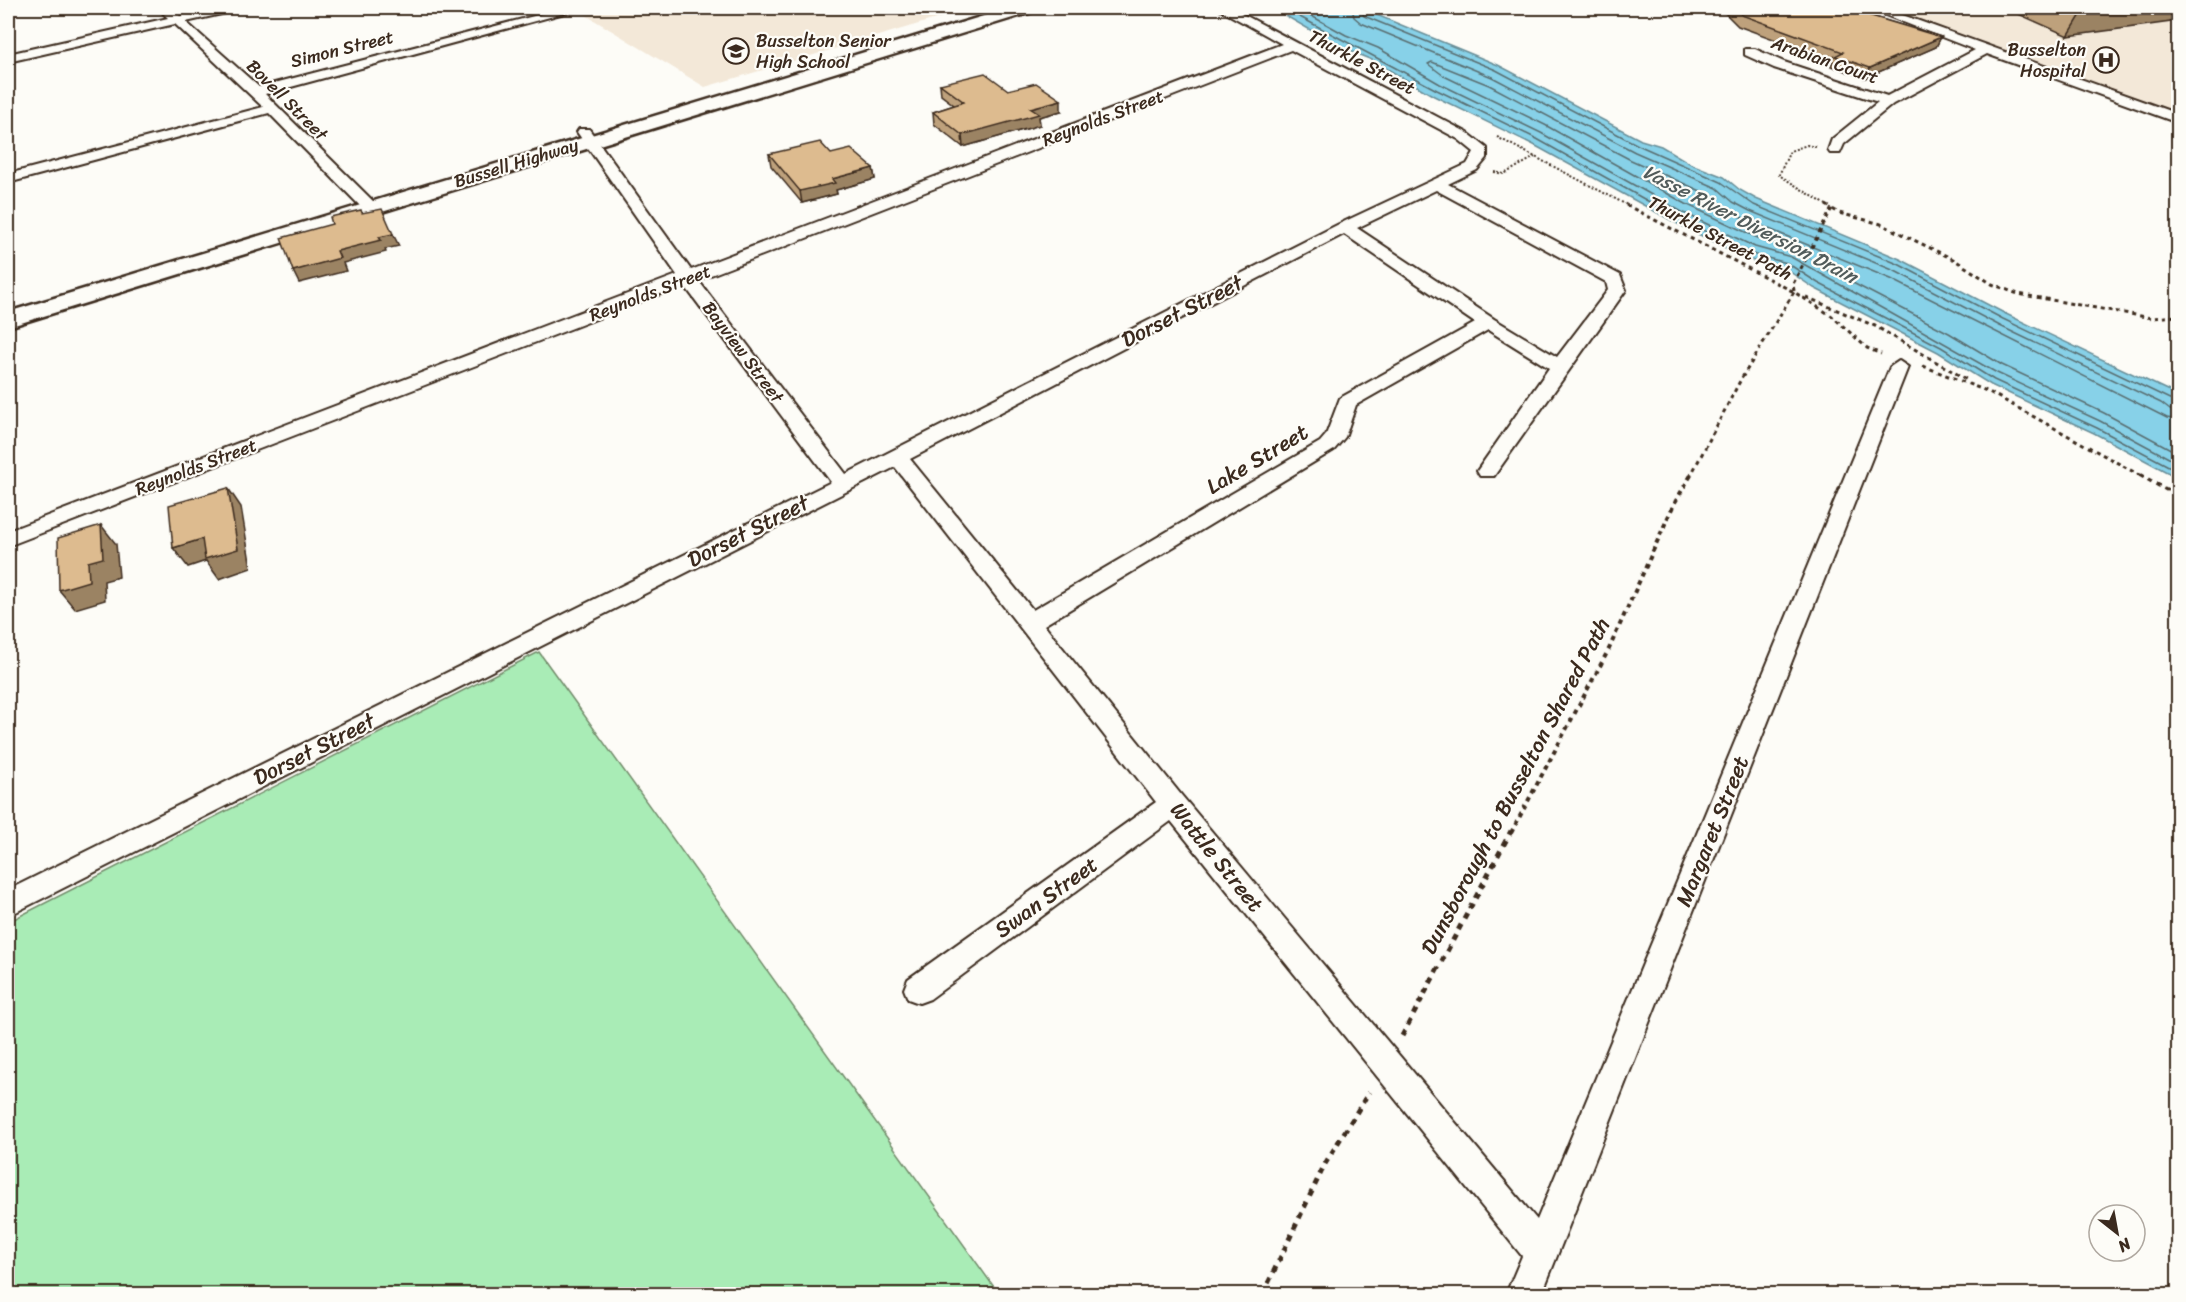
<svg xmlns="http://www.w3.org/2000/svg" width="2186" height="1302" font-family="Sriracha,sans-serif">
<rect width="100%" height="100%" fill="#fdfcf7"/>
<filter id="ink" filterUnits="userSpaceOnUse"><feTurbulence type="fractalNoise" baseFrequency=".0167" numOctaves="2"/><feDisplacementMap in="SourceGraphic" scale="12" xChannelSelector="R" yChannelSelector="G"/><feConvolveMatrix kernelMatrix="1 2 1 2 8 2 1 2 1" color-interpolation-filters="sRGB"/></filter>
<g filter="url(#ink)">
<g fill="#f3e8d8">
<path d="M589,8H973L705,87L579,11Z"/>
<path d="M1887,8H2178V113Z"/>
</g>
<path fill="#a9ecb6" stroke="#728b6a" stroke-width="1.5" d="M539,652L999,1294H8V922Z"/>
<path fill="#87d1e8" stroke="#698e97" stroke-width="1.5" d="M1272,8H1360L1498,65L1641,140L1661,146L1691,164L1724,177L1740,190L1756,199L1900,259L2006,314L2169,391L2178,399V478L2094,433L1991,385L1938,352L1814,288L1784,268L1750,260L1676,223L1534,145L1434,96L1372,60L1340,47Z"/>
<g fill="none" stroke-linecap="round" stroke-linejoin="round">
<g stroke="#596d6f" stroke-width="1.5">
<path d="M1283,8L1437,90L1537,139L1678,218L1752,254L1787,263L1818,283L1941,347L1994,380L2097,428L2178,471"/>
<path d="M1297,8L1346,35L1378,48L1440,84L1541,133L1682,212L1755,247L1791,257L1997,373L2100,421L2178,463"/>
<path d="M1352,8L1354,17L1361,23L1492,77L1635,152L1717,188L1733,202L1750,211L1895,271L2000,326L2161,403L2170,410L2178,411"/>
<path d="M1360,8L1364,16L1496,70L1638,145L1721,182L1754,205L1898,264L2003,319L2178,403"/>
<path d="M2178,420L2167,418L1891,279L1747,220L1728,210L1712,196L1631,160L1489,85L1432,62L1428,64L1444,76L1545,125L1686,204L1758,238L1796,249L1826,269L1949,333L2002,365L2104,413L2178,453"/>
</g>
<g stroke="#3b2a1e" stroke-width="4">
<g id="minor">
<path d="M158,8H171L180,16L217,8H237L235,11L186,22L259,87L565,8H583L265,94L377,205L379,208L377,211H365L269,113L8,183V174L263,107L175,24L8,62V54L168,18Z"/>
<path d="M1217,8H1231L1468,133L1487,148V158L1477,170L1448,184L1620,275L1626,290L1494,476H1480L1477,471L1549,368L1488,330L1356,405L1345,437L1334,450L1044,625L1182,796L1537,1220L1890,367L1899,361L1908,367L1542,1294H1506L1522,1256L1171,821L930,999L919,1003L908,999L904,989L908,979L1156,802L895,467L8,916V890L831,482L684,285L8,546V531L677,275L577,132L579,129H589L691,270L1282,44ZM1291,50L1458,139L1474,152L1467,164L1339,224L846,474L698,280ZM1436,190L1606,282L1608,290L1557,357L1494,319L1357,228ZM1344,234L1475,323L1340,398L1326,435L1320,442L1033,610L910,459Z"/>
<path d="M1867,8H1883L2178,114V123L1987,54L1893,104L1844,144L1840,153H1830L1828,150L1832,139L1878,102L1774,68L1745,55V49H1755L1784,62L1887,96L1975,50Z"/>
</g>
</g>
<g stroke="#3b2a1e" stroke-width="5">
<path id="primary" d="M1010,8H1034L1032,12L8,327V312Z"/>
</g>
<g stroke="#3b2a1e" stroke-width="2" stroke-dasharray="2 2" stroke-linecap="butt">
<path d="M1497,137L1629,206"/>
<path d="M1816,147L1807,145L1790,151L1779,175L1828,206"/>
<path d="M1494,172L1504,174L1535,157"/>
</g>
<g stroke="#3b2a1e" stroke-width="3" stroke-dasharray="4 4" stroke-linecap="butt">
<path d="M1626,205L1794,292L1832,316L1867,348L1881,354"/>
<path d="M1826,205L1839,213L1881,224L1953,259L1992,284L2018,294L2152,318L2178,316"/>
<path d="M1794,291L1793,284L1832,208"/>
<path d="M1806,297L1875,326L1969,381"/>
<path d="M1923,366L1989,392L2143,477"/>
<path d="M1690,477L1740,381L1794,292"/>
</g>
<g stroke="#3b2a1e" stroke-width="4" stroke-dasharray="4.5 4.5" stroke-linecap="butt">
<path d="M2140,475L2178,496"/>
<path d="M1511,833L1609,649L1674,504L1691,475"/>
</g>
<g stroke="#3b2a1e" stroke-width="5" stroke-dasharray="6 6" stroke-linecap="butt">
<path d="M1402,1036L1511,831"/>
<path d="M1263,1294L1325,1164L1369,1092"/>
</g>
<use href="#minor" fill="#fdfcf7" fill-rule="evenodd"/>
<use href="#primary" fill="#fdfcf7" fill-rule="evenodd"/>
</g>
<g fill="#bea17b" stroke="#3b2a1e" stroke-width="1.5">
<path d="M1427,8H1456L1437,12Z"/>
<path d="M1720,8H1845L1941,37L1936,47L1865,78L1831,66L1833,61L1738,26Z"/>
<path d="M2005,8H2178L2068,36Z"/>
<path d="M940,84L1008,90L1061,111L1039,117L1040,125L963,147L934,124L933,112L954,105L941,95Z"/>
<path d="M769,154H831L873,168L875,179L836,190L837,194L802,203L771,166Z"/>
</g>
<g fill="#9b8364" stroke="#3b2a1e" stroke-width="1.5">
<path d="M1438,8H1456L1437,12Z"/>
<path d="M2120,8H2178V21L2068,36L2082,13Z"/>
<path d="M1941,37L1936,47L1865,78L1870,68Z"/>
<path d="M1061,100V111L1039,117L1040,125L963,147L962,135L1030,108Z"/>
<path d="M873,168L875,179L836,190L837,194L802,203L800,191L832,179Z"/>
<path d="M393,234L399,246L385,249L386,252L343,263L346,271L299,283L293,271L337,251L379,237Z"/>
<path d="M228,488L241,507L251,568L219,579L206,561L188,567L173,548L202,539Z"/>
<path d="M101,525L116,544L119,577L104,581L105,600L75,609L59,590L88,562Z"/>
</g>
<g fill="#ddbb8f" stroke="#3b2a1e" stroke-width="1.5">
<path d="M1734,8H1845L1941,37L1870,68L1835,56L1843,52L1742,15Z"/>
<path d="M2070,8H2120L2082,13Z"/>
<path d="M985,73L1008,90L1036,83L1061,100L1030,108L1039,114L962,135L933,112L964,102L940,84Z"/>
<path d="M820,142L831,154L851,149L873,168L832,179L835,183L800,191L769,154Z"/>
<path d="M382,209L393,234L379,237L381,240L337,251L340,258L293,271L281,238L332,224L330,217L361,210L362,213Z"/>
<path d="M228,488L238,549L205,559L202,539L173,548L169,505Z"/>
<path d="M101,525L103,558L88,562L89,581L59,590L58,538Z"/>
</g>
</g>
<defs>
<g id="school-ring" transform="scale(1.35)"><circle r="9.5" fill="#fdfcf7" stroke="#3b2a1e" stroke-width="1.5"/><path d="M0-5L7-2L0 1L-7-2ZM-4 1L0 2.5L4 1V4Q0 6-4 4Z" fill="#3b2a1e"/></g>
<g id="hospital-ring" transform="scale(1.35)"><circle r="9.5" fill="#fdfcf7" stroke="#3b2a1e" stroke-width="1.5"/><path d="M-5-5h3v3.5h4V-5h3V5h-3V1.5h-4V5h-3Z" fill="#3b2a1e"/></g>
</defs>
<g fill-rule="evenodd">
<use href="#school-ring" x="736" y="51"/>
<use href="#hospital-ring" x="2106" y="60"/>
</g>
<g text-anchor="middle" dominant-baseline="central" stroke-width="4.5" stroke-linejoin="round" paint-order="stroke">
<g font-size="18" fill="#3b2a1e" stroke="#fdfcf7" text-anchor="start">
<text x="756" y="41">Busselton Senior<tspan x="756" dy="21">High School</tspan></text>
<text x="2086" y="50" text-anchor="end">Busselton<tspan x="2086" dy="21">Hospital</tspan></text>
</g>
<g font-size="18" fill="#3b2a1e" stroke="#fdfcf7">
<text transform="translate(342 49) rotate(-14)">Simon Street</text>
<text transform="translate(1825 60) rotate(19)">Arabian Court</text>
<text transform="translate(1362 62) rotate(28)">Thurkle Street</text>
<text transform="translate(287 100) rotate(45)">Bovell Street</text>
<text transform="translate(1103 118) rotate(-21)">Reynolds Street</text>
<text transform="translate(516 163) rotate(-17)">Bussell Highway</text>
<text transform="translate(1720 238) rotate(28)">Thurkle Street Path</text>
<text transform="translate(650 293) rotate(-21)">Reynolds Street</text>
<text transform="translate(743 352) rotate(53)">Bayview Street</text>
<text transform="translate(196 467) rotate(-21)">Reynolds Street</text>
</g>
<g font-size="20" font-style="italic" fill="#525c5b" stroke="#fdfcf7">
<text transform="translate(1750 224) rotate(27)">Vasse River Diversion Drain</text>
</g>
<g font-size="22" fill="#3b2a1e" stroke="#fdfcf7">
<text transform="translate(1182 311) rotate(-27)">Dorset Street</text>
<text transform="translate(1257 459) rotate(-31)">Lake Street</text>
<text transform="translate(748 531) rotate(-27)">Dorset Street</text>
<text transform="translate(314 749) rotate(-27)">Dorset Street</text>
<text transform="translate(1515 786) rotate(-62)">Dunsborough to Busselton Shared Path</text>
<text transform="translate(1712 831) rotate(-68)">Margaret Street</text>
<text transform="translate(1217 857) rotate(51)">Wattle Street</text>
<text transform="translate(1046 897) rotate(-36)">Swan Street</text>
</g>
</g>
<rect width="2186" height="1302" fill="none" stroke="#fdfcf7" stroke-width="30"/>
<rect x="15" y="15" width="2156" height="1272" fill="none" stroke="#3b2a1e" stroke-width="2" filter="url(#ink)"/>
<g transform="translate(2117 1233) rotate(149)"><circle r="28" fill="#fdfcf7" stroke="#afa8a0" stroke-width="1.5"/>
<path d="M0-4.5L10 22L0 15L-10 22Z" fill="#3b2a1e"/>
<text y="-9" font-size="16" font-weight="bold" text-anchor="middle" fill="#3b2a1e">N</text>
</g>
</svg>
